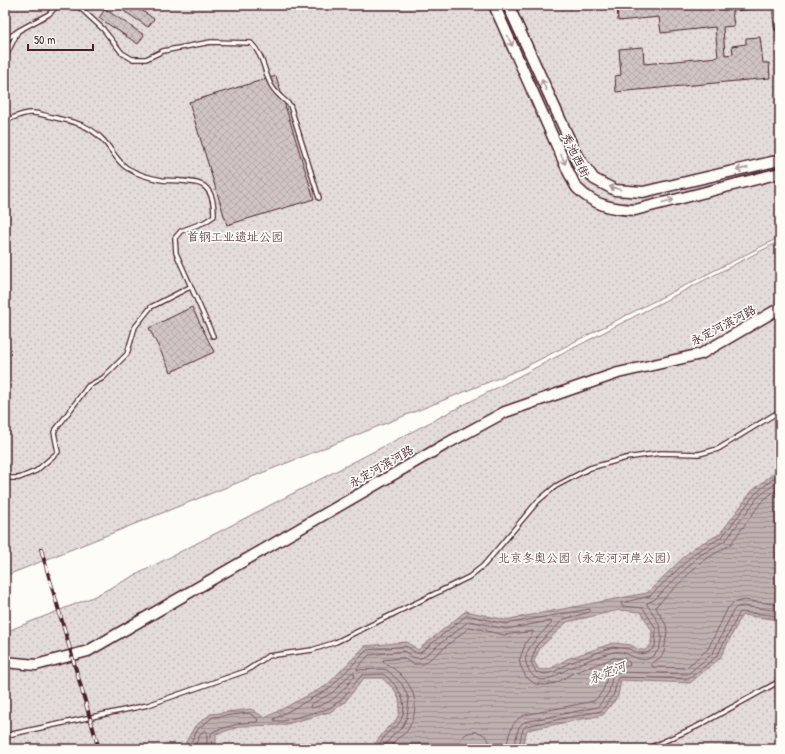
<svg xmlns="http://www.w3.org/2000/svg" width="785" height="754" font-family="'Patrick Hand','LXGW WenKai TC',sans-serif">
<defs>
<pattern id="park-dots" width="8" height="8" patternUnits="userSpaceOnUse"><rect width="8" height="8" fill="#e3dcda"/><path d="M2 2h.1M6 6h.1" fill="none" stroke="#c4bcbb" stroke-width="1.8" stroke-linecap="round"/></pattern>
<pattern id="water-rules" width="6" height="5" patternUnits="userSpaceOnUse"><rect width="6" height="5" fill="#c0b1b1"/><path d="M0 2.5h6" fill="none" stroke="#9e8f90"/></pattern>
<pattern id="building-cross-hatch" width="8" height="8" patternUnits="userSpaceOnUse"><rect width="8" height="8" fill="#d0c5c4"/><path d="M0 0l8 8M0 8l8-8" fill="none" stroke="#b4a9a9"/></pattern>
</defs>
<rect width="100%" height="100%" fill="#fdfcf7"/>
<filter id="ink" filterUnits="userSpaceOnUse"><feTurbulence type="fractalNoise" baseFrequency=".025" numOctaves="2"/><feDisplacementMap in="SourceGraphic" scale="8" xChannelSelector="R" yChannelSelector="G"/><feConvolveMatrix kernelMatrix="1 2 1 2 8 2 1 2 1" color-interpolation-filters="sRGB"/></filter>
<g filter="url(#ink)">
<g fill="url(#park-dots)" stroke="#967e82">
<path d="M5,5H780V237L521,369L5,576Z"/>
<path d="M780,241V749H5V632L93,597Z"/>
</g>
<path fill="url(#water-rules)" stroke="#91777b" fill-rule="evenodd" d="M780,468V620L742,615L720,658L690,683L621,680L618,696L603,715L527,730L521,749H497L474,747L473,749H371L388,727L394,724L399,714L400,702L395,690L382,678H364L344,703L330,712L283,725L242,726L216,734V749H182L195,726L211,714L251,709L265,718L326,686L365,646L407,642L418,650L466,611L505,620L647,593L693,548L720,534L752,491ZM619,610L641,612L652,631L651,645L645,650H639L631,645L613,643L567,659L552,668L545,670L538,669L534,661L540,648L567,622Z"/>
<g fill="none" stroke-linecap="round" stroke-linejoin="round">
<g stroke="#795961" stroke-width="1">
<path d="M780,487L762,501L730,545L702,561L656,606V608L666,625L667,632L664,652L661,657L652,663V666L653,667L686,668L708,649L728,608L733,603L744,600L780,605"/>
<path d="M353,672L355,676C340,693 335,702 312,708L310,707L311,704L332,693Z"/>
<path d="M187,749L198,729L213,717L249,713L258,719L257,722L241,723L214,731L211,734L212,749"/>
<path d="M193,749L201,733L205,730L207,732V749"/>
<path d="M376,749C380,743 384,737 389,731C392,729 395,728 397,726C412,707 400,686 383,674L362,675L341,700L328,709L283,721H275L274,719L329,689L367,650L406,646L416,653H420L467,615L505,624L590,609V612L564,619L537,645L531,662L536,672L545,674L554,672L569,663L613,647L629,649L639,654L647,653L655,647L656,629L643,608L622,606L621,603L650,596L696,552L722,537L755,494L780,473"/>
<path d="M382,749L394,734L402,728L407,717L409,699L402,684L387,670L382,669L357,670V668L369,655L404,651L414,658H422L469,621L506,629L550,621L552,622L551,624C542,633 520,651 527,666C538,693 557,673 572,667C583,662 602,655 613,652C630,648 643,673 659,649C665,630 658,620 647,605V603L654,600L699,556L726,540L758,497L780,480"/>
<path d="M390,749C392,746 394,742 397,739C400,736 404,735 407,731C420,710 417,690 399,673C394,669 390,665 384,663L383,660L403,658L413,664H424L470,627L504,635L533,631V633L526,642L519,661L521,667L526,677L535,684L545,685L556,683L573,673L614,658L625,659L630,663L629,666C607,666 610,669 604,688C602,693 598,697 594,701L525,715C512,719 507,737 507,749"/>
<path d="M458,749C459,726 490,726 491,749"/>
<path d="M513,749L519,727L524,722L598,707L609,692L612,677L617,672L688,674L713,653L733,611L737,607L743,606L780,611"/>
<path d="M518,749L523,729L526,726L601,711L614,694L617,680L619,677L689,679L717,656L740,612L780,616"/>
</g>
</g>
<g fill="url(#building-cross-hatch)" stroke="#4a1f2b">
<path d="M115,5H134L154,19L148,27Z"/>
<path d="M617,5H773V7L732,11L734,26L723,27L725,55L733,54L732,46L746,44V38L760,37L763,63H769L770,78L616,92L615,76L621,75L619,49L643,47L644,64L718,57L715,27L661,33L659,17L618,21Z"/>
<path d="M105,9L144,35L138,44L99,18Z"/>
<path d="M276,76L314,199L227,225L189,102Z"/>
<path d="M192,307L214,352L171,372L149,328Z"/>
</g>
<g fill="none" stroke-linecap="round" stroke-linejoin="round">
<g stroke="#4a1f2b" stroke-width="6">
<g id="lane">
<path d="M77,5L103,29L122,53L132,59H146L163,51L211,42L251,43C264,56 263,69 271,85C275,93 283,99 290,105L319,198"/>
<path d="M5,40L17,32"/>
<path d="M5,58L18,31L49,14L58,5"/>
<path d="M5,121C13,118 22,113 31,113C38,112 45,116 52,117C72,122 86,123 101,138C111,147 116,161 127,168C137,174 150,178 162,180C172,181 196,180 204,186C213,193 214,205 214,216L205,222L181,231L175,238L176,253L213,336"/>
<path d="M5,478H19L36,471L58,452L54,432L88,386L103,378L127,354L135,327L151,307L190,287"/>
<path d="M5,738L12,734L148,705L246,671L268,656L312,650L336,642L469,577L484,565L538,501L556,486L590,468L626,458L661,453L699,454L718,449L780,411"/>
<path d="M647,749L698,726L780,681"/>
</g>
</g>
<g stroke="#4a1f2b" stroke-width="13">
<g id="secondary">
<path d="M494,5L569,173C572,178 574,185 578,189C595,206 613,209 635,210L780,173"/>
<path d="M508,5L577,156L594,179L615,190L643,192L780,160"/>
<path d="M778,5L780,26"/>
<path d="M5,662L36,665L88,651L446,444L505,412L618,373L701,354L780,308"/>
</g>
</g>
<use href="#lane" stroke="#fdfcf7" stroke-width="3.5"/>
<use href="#secondary" stroke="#fdfcf7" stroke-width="10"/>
<g stroke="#4a1f2b" stroke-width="4">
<path id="rail" d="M41,549L99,749"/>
</g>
<use href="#rail" stroke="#fdfcf7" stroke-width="2.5" stroke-dasharray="8" stroke-linecap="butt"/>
</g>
<defs><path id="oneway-shaft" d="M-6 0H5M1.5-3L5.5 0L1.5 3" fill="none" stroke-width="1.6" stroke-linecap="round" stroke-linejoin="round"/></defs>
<g stroke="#ac999b">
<use href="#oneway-shaft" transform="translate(510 41) rotate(66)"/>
<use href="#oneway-shaft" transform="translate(544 85) rotate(-115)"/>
<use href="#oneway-shaft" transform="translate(563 159) rotate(66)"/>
<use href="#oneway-shaft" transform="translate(742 169) rotate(167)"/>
<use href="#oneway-shaft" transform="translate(615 188) rotate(-164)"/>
<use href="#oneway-shaft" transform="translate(668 201) rotate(-14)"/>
</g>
</g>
<g text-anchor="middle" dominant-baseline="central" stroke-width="3.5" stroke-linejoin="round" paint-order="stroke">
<g font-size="12" fill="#4a1f2b" stroke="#fdfcf7">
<text transform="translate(576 155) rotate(64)">秀池西街</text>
<text transform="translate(723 325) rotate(-28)">永定河滨河路</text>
<text transform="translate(381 466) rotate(-30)">永定河滨河路</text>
</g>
<g font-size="12" fill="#704e57" stroke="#fdfcf7">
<text x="235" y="236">首钢工业遗址公园</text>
<text x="588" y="557">北京冬奥公园（永定河河岸公园）</text>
</g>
<g font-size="13" font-style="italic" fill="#73525a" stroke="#fdfcf7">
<text transform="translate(607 672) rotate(-21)">永定河</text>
</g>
</g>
<rect width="785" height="754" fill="none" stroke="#fdfcf7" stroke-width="20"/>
<rect x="10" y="10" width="765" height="734" fill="none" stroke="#4a1f2b" stroke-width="1.5" filter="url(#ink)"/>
<path d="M28 44v6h65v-6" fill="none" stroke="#4a1f2b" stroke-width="2"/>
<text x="34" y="44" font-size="12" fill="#4a1f2b" stroke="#fdfcf7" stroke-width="3" paint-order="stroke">50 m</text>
</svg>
